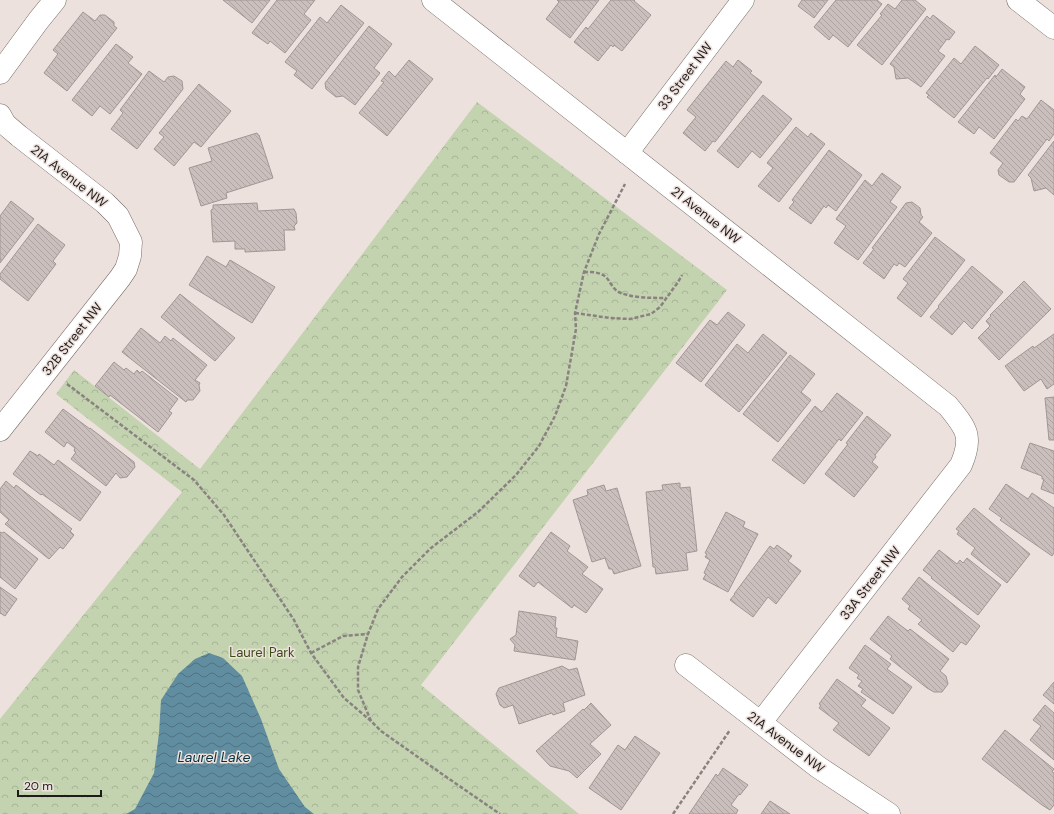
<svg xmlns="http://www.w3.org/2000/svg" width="1054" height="814" font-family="'DM Sans',sans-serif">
<defs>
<pattern id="forest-crowns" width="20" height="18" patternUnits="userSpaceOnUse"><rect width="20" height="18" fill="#c3d3af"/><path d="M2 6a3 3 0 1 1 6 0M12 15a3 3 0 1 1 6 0" fill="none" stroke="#a7b596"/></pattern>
<pattern id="water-waves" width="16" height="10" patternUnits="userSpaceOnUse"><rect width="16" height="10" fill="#618da0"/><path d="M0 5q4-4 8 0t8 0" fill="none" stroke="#4f7282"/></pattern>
<pattern id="building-back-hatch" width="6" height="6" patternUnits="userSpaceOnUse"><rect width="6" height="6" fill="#cabfbd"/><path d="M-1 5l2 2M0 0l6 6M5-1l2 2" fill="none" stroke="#ada4a2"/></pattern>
</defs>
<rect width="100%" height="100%" fill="#ede1dd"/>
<path fill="url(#forest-crowns)" d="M477,102L727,290L421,685L579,814H0V719L182,492L56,394L74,370L200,469Z"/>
<path fill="url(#water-waves)" d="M209,653L223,658L242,676L261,719L279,769L305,807L314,814H126L135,809L154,773L159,733L161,700L178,674L195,659Z"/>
<g fill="url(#building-back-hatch)" stroke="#a19694">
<path d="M223,0H270L252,23Z"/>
<path d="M277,0H315L304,14L311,20L285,53L270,41L268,44L252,33Z"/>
<path d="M557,0H599L570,38L546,19L559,2Z"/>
<path d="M611,0H635L634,1L651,15L622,51L614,45L613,47L611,45L598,61L574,42L586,27L588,29Z"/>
<path d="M802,0H828L814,18L798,6Z"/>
<path d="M836,0H877L882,4L848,47L833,35L829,40L814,27Z"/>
<path d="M902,0H915L926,9L882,65L857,45L882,15L880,14L888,4L895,9Z"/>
<path d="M341,5L364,23L312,89L294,75L297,71L285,62L320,17L327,23Z"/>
<path d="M83,12L95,21L100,15H105L114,22V26L117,28L67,91L44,73L58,54L53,50Z"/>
<path d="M933,15L955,32L949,40L947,39L938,51L945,56L921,87L908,78L896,79L894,67L890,64L927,16L930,19Z"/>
<path d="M369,26L392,44L374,68L380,73L355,105L343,96L336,97L326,89L325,83Z"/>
<path d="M116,44L133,57L128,63L142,74L110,114L100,106L92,116L72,100Z"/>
<path d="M975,46L999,65L988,79L987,78L954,118L927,97L929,95L926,93L954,58L961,64Z"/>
<path d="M409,60L433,79L387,136L359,113L384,82L381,81L389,71L395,77Z"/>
<path d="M738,60L752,71L750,73L762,82L715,142L713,141L705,151L683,133L696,117L687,110L726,61L733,67Z"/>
<path d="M1002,69L1025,87L1020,94L1025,99L994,139L979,127L974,134L958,122L995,75L996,77Z"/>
<path d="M149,71L164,82L168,77L174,76L182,81L183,89L137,149L111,129L123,113L120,110Z"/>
<path d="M199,84L231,111L201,147L194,142L174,166L154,149L164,137L159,133Z"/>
<path d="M763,95L792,119L760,158L752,151L738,168L717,151Z"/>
<path d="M1041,100L1054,110V134L1049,141L1047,139L1014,182H1009L999,175L998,170L1003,163L990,153L1016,119L1018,121L1022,116L1027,119Z"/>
<path d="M796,127L808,137L811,133L825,144L779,202L758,186L773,168L767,163Z"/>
<path d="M257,133L258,135H259L273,178L226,193L227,198L201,206L189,168L212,161L208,148Z"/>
<path d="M1054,141V195L1046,188L1034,191L1031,178L1028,175Z"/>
<path d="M829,150L862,175L836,211L828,205L826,208L824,206L811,224L789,208L794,202L792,200Z"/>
<path d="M882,173L901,187L890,202L897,207L858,260L834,243L846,226L836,219L865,180L872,186Z"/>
<path d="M11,201L34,219L0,263V216Z"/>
<path d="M912,202L920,208L921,215L923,217L919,222L932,233L905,267L899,263L897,266L894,264L884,279L863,263L874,249L872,248L906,203Z"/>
<path d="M257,203L258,211L294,209L296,213L297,223L294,226L295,230H284L285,250L245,252V249H235V241L213,242L211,210L213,209V205Z"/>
<path d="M38,224L65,245L53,261L56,264L28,301L0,279V274Z"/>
<path d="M935,237L965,260L921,317L897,298L908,283L903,279Z"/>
<path d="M207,256L226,267L230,260L275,287L252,323L189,285Z"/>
<path d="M972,266L1003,292L972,329L964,321L952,335L930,317L939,307L938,306Z"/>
<path d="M1024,281L1051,309L999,360L978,338L990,326L986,321L991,316L990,315Z"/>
<path d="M180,294L235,338L215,361L161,317Z"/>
<path d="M728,312L745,325L701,382L676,363L710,320L717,325Z"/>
<path d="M141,328L160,343L165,336L171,341L173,338L207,365L195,380L200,383L199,385L200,391L193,400H187L186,402L122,352Z"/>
<path d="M763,334L787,353L739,412L705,385L737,344L748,353Z"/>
<path d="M1054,334V384L1047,389L1041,379L1024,391L1005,366L1033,346L1034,348Z"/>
<path d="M790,355L815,374L801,392L811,400L778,442L743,414Z"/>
<path d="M114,362L124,370L126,368L134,374L137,370L140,373L142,371L178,399L169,411L172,413L158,432L110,395L109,397L95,386Z"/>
<path d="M837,393L863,413L841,441L839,439L804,484L772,460L815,406L822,412Z"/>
<path d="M1054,397V440H1049L1045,398Z"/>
<path d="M63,409L90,429V428L134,462L135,467L127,477L120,478L116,473L106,486L71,459L76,452L74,451L75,448L67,442L64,447L45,432Z"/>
<path d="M867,416L891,435L875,455L876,457L872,462L878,467L854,497L825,474L848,444L846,443Z"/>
<path d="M1030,443L1054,451V494L1041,489L1044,479H1042V476L1021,468Z"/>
<path d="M30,451L38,456L39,454L54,465L58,460L101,492L80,521L42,494L41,495L13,474Z"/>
<path d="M6,481L14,488L16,485L72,529L70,531L74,535L63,549L60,547L49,559L5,524L9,520L0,512V489Z"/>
<path d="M680,483V488L690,487L697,551L686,553L688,570L656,574L655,567H653L646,492L663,490L662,485Z"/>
<path d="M1006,484L1028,499L1032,493L1054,508V553L1052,556L1000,520L1002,518L989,509Z"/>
<path d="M604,485L606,491L617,488L641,566L614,574L612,569H609L605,558L592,562L573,500L588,495L587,490Z"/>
<path d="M974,508L1030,554L1007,583L971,554L975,548L957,534L959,531L956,529Z"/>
<path d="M726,512L745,522L743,527L758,534L728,592L703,579L706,574L704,573L710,560L705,557L707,554L705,553Z"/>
<path d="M0,532L2,533L4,532L38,559L15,589L0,577Z"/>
<path d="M551,532L570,546L567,551L588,567L582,574L603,589L586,613L574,605L572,608L538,582L534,587L519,576Z"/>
<path d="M777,545L792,556L788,561L801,571L776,604L768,597L753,617L730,600L735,594H734L770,546L774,549Z"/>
<path d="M939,550L957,564L960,560L963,563L967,558L1001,585L978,615L931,578L932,577L923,570Z"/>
<path d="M919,577L980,626L966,645L961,642L953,652L918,624L922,620L908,609L910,606L902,599Z"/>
<path d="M0,587L17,599L5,616L0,613Z"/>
<path d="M519,611L556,617L555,628H557L556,637L578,641L575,660L514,651L515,645L510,639L516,635Z"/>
<path d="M888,616L908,631L910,629L949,659L940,671L946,676L948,684L942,692H934L927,688L890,659L892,656L870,639Z"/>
<path d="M865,645L891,664L887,669L912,687L893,714L861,692L863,689L858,686L862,681L857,678L859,675L849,668Z"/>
<path d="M562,666L569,670L577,668L585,695L563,703L565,711L553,715L552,713L519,724L513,705L504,708L500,705L496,694L499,688Z"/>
<path d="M837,679L866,700L861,706L890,728L869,756L833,730L839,723L819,708L821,705L819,704Z"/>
<path d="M1054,682V704L1043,695Z"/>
<path d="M591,703L611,725L590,744L601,754L577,778L569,771L550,766L536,751L583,709L584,710Z"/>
<path d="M1045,705L1054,713V760L1030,740L1041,726L1033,720Z"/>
<path d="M1005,730L1054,769L1052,772L1054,773V805L1050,810L1042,805L982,759Z"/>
<path d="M635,736L660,753L621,810L589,788L618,745L625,750Z"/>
<path d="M723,768L748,785L740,795L739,794L731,805L738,810L736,814H689L716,774L718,776Z"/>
<path d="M770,801L790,814H761Z"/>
</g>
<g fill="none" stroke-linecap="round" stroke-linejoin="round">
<g stroke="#766c69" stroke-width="23">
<g id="street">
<path d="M433,0L948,406C967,429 973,437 961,465L761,722"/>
<path d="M1018,0L1054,28"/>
<path d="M0,73L38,21L55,0"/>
<path d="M0,115L5,124L19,136L105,203L118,216L131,242L130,256L126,269L120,278L0,430"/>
<path d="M627,153L743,0"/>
<path d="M686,665L818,767L889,814"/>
</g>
</g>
<g stroke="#8a8280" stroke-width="2.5" stroke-dasharray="4 2" stroke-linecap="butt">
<path d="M584,272C594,272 604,272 609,281C611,284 614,289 617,291C628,298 652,298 666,298"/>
<path d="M575,313L610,318L630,319L651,314L660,307L678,282L682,275"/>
<path d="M67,384L194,480L224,515L294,620L311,653L344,698L371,721L381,731L442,774L500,814"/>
<path d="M311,653L343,636L368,634"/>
<path d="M371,721L358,690V667L368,634L378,609L402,577L431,548L478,512L516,475L539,446L555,416L566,386L576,329L575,313L584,272L599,234L625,184"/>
<path d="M673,814L730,730"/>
</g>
<use href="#street" stroke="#fff" stroke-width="22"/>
</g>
<g text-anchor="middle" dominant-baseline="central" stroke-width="3" stroke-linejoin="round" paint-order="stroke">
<g font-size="13" fill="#1f1b1a" stroke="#ede1dd">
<text transform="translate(685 76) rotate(-53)">33 Street NW</text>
<text transform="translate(69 176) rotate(38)">21A Avenue NW</text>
<text transform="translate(706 215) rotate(38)">21 Avenue NW</text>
<text transform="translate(72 339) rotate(-52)">32B Street NW</text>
<text transform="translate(870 583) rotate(-52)">33A Street NW</text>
<text transform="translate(786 742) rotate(37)">21A Avenue NW</text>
</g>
<g font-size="13" fill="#3a4e14" stroke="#ede1dd">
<text x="262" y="652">Laurel Park</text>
</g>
<g font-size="14" font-style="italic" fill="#073240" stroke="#ede1dd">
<text x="214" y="757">Laurel Lake</text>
</g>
</g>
<path d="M18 790v6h83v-6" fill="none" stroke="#1f1b1a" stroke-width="2"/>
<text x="24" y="790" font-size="12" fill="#1f1b1a" stroke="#ede1dd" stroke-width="3" paint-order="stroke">20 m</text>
</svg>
